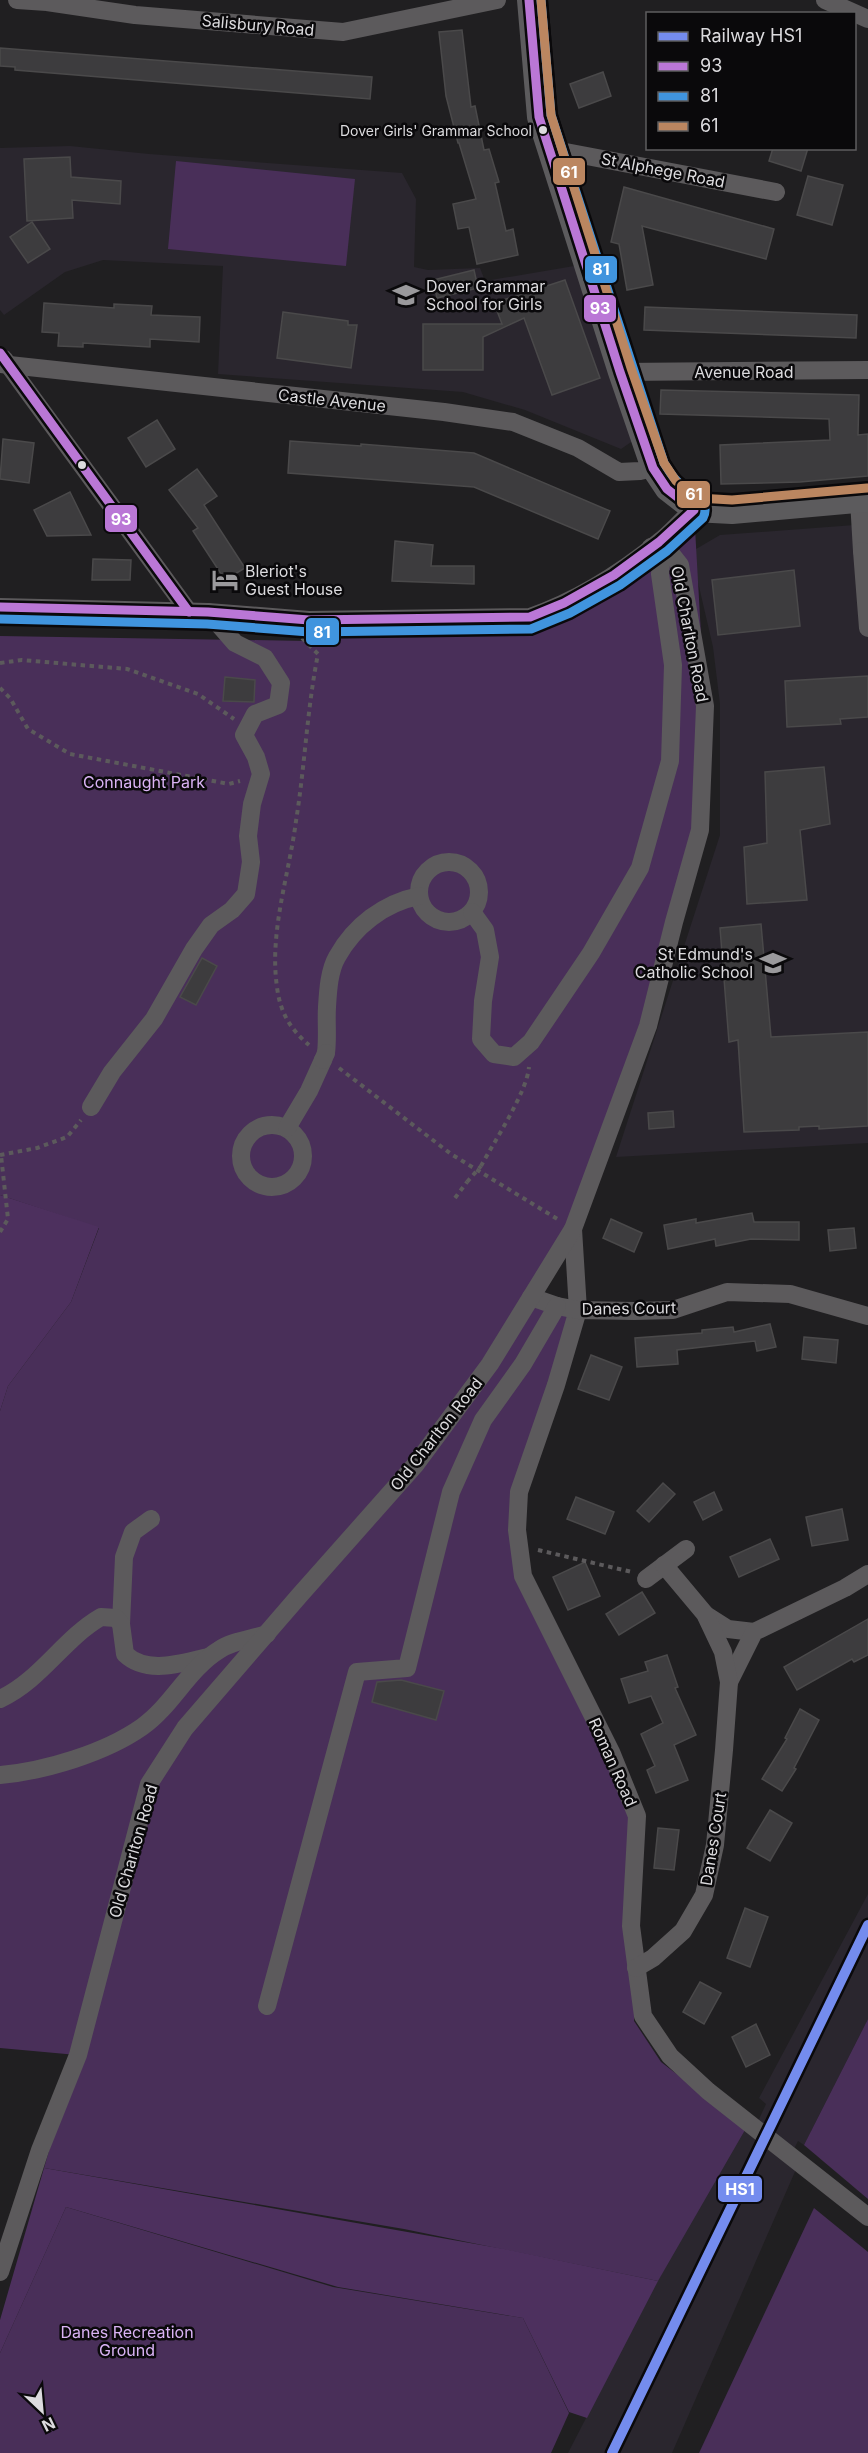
<svg xmlns="http://www.w3.org/2000/svg" width="868" height="2453" font-family="Inter,sans-serif">
<rect width="100%" height="100%" fill="#201f21"/>
<g fill="#2a262e">
<path d="M70,146L149,154L402,173L416,199L414,267L428,270L480,268L485,281L580,265L637,438L621,449L525,410L463,392L218,374L223,266L103,260L65,272L4,315L0,310V148Z"/>
<path d="M868,524V1143L616,1157L720,835V704L713,647L691,552L720,535Z"/>
<path d="M868,1894V2019L804,2145L798,2141L789,2159L797,2167L672,2453H568L647,2300L747,2121L755,2128L766,2104L759,2098Z"/>
</g>
<g fill="#492f59">
<path d="M176,161L355,179L346,266L168,249Z"/>
<path d="M694,510L705,706L700,830L674,922L573,1229L531,1296L578,1310L520,1492L523,1576L637,1816L634,2021L661,2062L704,2095L749,2123L658,2281L404,2229L44,2168L77,2055L0,2048V1411L8,1386L71,1302L99,1228L0,1195V636L308,641L309,620L553,609Z"/>
<path d="M868,2019V2199L804,2145Z"/>
<path d="M66,2207L333,2287L523,2318L569,2413L551,2453H0V2353Z"/>
<path d="M814,2208L868,2252V2453H699Z"/>
</g>
<g fill="#4d305e">
<path d="M0,1195L99,1227L71,1302L8,1386L0,1411Z"/>
<path d="M44,2168L504,2249L658,2281L587,2418L569,2412L523,2318L338,2287L66,2207L0,2353V2320Z"/>
</g>
<g fill="#3d3c3e" stroke="#4a494a" stroke-width="1.5">
<path d="M462,30L471,107L475,106L484,150L489,149L499,182L495,183L506,231L513,229L518,255L477,264L469,227L458,229L453,204L476,199L459,143H458L446,96L439,32Z"/>
<path d="M0,48L372,77L370,99L15,70V67L0,66Z"/>
<path d="M603,72L611,96L579,108L570,84Z"/>
<path d="M773,148H808L801,171L769,161Z"/>
<path d="M70,157L71,177L121,181L120,204L72,200L73,218L27,221L24,159Z"/>
<path d="M808,176L843,185L832,225L797,215Z"/>
<path d="M624,187L774,229L766,259L642,226L653,285L627,290L619,244L611,242Z"/>
<path d="M32,222L50,249L28,263L10,237Z"/>
<path d="M474,270L478,288L437,298L433,280Z"/>
<path d="M565,280L600,378L552,395L524,318L483,337V370H423V324H502L494,303Z"/>
<path d="M44,303L114,308V304L152,306L151,315L200,317L199,342L150,339V347L83,343V347L58,346L59,333L42,332Z"/>
<path d="M645,307L857,315L856,338L644,330Z"/>
<path d="M283,312L348,321V325H357L351,368L277,358Z"/>
<path d="M661,390L859,395L858,435L868,434V476L800,482L721,484L720,445L830,440L829,419L660,414Z"/>
<path d="M157,420L175,449L146,467L128,438Z"/>
<path d="M3,439L34,443L29,483L0,479Z"/>
<path d="M290,441L361,446V444L474,453L610,511L598,539L474,487L288,473Z"/>
<path d="M197,469L217,496L204,505L245,568L225,580L193,531L198,528L169,490Z"/>
<path d="M70,492L91,535L47,536L34,510Z"/>
<path d="M395,541L433,545L431,566H474V584L392,581Z"/>
<path d="M93,559L131,560L130,580H92Z"/>
<path d="M794,570L800,626L718,635L712,580Z"/>
<path d="M868,676V717L840,719L841,724L787,727L785,681Z"/>
<path d="M225,677L255,680L254,702L223,701Z"/>
<path d="M824,767L830,824L800,830L807,900L747,904L744,847L767,843L765,772Z"/>
<path d="M761,924L771,1037L868,1032V1126L819,1129V1126L799,1127V1130L744,1132L738,1040L729,1042L720,928Z"/>
<path d="M202,958L217,966L196,1005L180,997Z"/>
<path d="M673,1111L674,1127L649,1129L648,1113Z"/>
<path d="M752,1213L754,1222H799V1240L751,1239L716,1246L715,1239L668,1249L664,1225L696,1219V1223Z"/>
<path d="M611,1219L642,1233L634,1252L603,1238Z"/>
<path d="M854,1228L856,1248L830,1251L828,1230Z"/>
<path d="M770,1324L776,1347L757,1351L755,1341L677,1350L678,1364L637,1367L635,1338L702,1333V1330L733,1327L734,1332Z"/>
<path d="M804,1337L838,1340L836,1363L802,1359Z"/>
<path d="M591,1355L622,1367L609,1400L578,1389Z"/>
<path d="M663,1483L675,1494L649,1522L637,1511Z"/>
<path d="M714,1492L722,1510L703,1520L694,1502Z"/>
<path d="M576,1497L614,1512L605,1534L567,1519Z"/>
<path d="M842,1509L848,1540L812,1546L806,1517Z"/>
<path d="M770,1539L779,1559L739,1577L730,1557Z"/>
<path d="M585,1562L600,1596L568,1610L553,1577Z"/>
<path d="M642,1592L655,1613L619,1635L606,1614Z"/>
<path d="M868,1619V1655L854,1662L852,1659L797,1690L784,1667Z"/>
<path d="M667,1655L678,1687L675,1688L696,1735L674,1745L688,1780L656,1793L647,1770L655,1766L641,1734L663,1723L651,1696L629,1703L621,1679L648,1671L645,1662Z"/>
<path d="M401,1680L444,1691L436,1720L372,1702L377,1682Z"/>
<path d="M800,1709L819,1720L794,1768L796,1769L782,1791L762,1779L787,1739L785,1738Z"/>
<path d="M770,1810L792,1823L770,1861L747,1848Z"/>
<path d="M658,1828L679,1830L674,1870L654,1868Z"/>
<path d="M745,1908L768,1917L750,1967L727,1958Z"/>
<path d="M700,1982L721,1993L704,2024L683,2012Z"/>
<path d="M756,2024L770,2055L746,2067L732,2037Z"/>
</g>
<g fill="none" stroke-linecap="round" stroke-linejoin="round">
<g stroke="#5c5a5c" stroke-width="4" stroke-dasharray="4.5 4.5" stroke-linecap="butt">
<path d="M302,638L318,654C307,709 305,765 296,821C289,875 269,932 277,987C280,1012 290,1029 309,1045"/>
<path d="M0,663L22,660L127,669L198,694L234,719"/>
<path d="M0,688L10,698L28,729L70,754L229,784L240,781"/>
<path d="M339,1068L451,1154L559,1220"/>
<path d="M0,1155L37,1148L67,1137L81,1120"/>
<path d="M481,1166C494,1142 527,1092 529,1067"/>
<path d="M455,1198L467,1182"/>
<path d="M0,1232L8,1219L1,1155"/>
<path d="M538,1550L632,1572"/>
</g>
<g stroke="#5c5a5c" stroke-width="18">
<path d="M17,0L47,2L135,15L343,32L497,0"/>
<path d="M825,0L868,19"/>
<path d="M550,149L776,192"/>
<path d="M4,359L189,612"/>
<path d="M0,364L444,412L513,422L578,448L619,472L640,471L653,468"/>
<path d="M620,372L868,370"/>
<path d="M859,500L862,551L868,550"/>
<path d="M862,551L868,628"/>
<path d="M0,607L208,612L309,620L530,617C576,601 622,572 659,542C672,532 681,520 694,510"/>
<circle cx="449" cy="892" r="30"/>
<path d="M472,912L485,930L490,957L483,1001L481,1039L494,1054L514,1057L531,1042L591,953L640,868L670,761L673,665L660,574L661,564L651,547"/>
<path d="M326,1053C328,1037 326,1022 327,1007C328,991 329,971 337,957C354,926 384,903 419,896"/>
<path d="M91,1107L112,1072L154,1019L194,949L211,925L232,910L246,894L251,862L248,836L252,804L261,774L256,757L244,735L255,714L278,705L281,683L265,658L235,643L208,612"/>
<circle cx="272" cy="1156" r="31"/>
<path d="M287,1128L309,1091L323,1060"/>
<path d="M573,1229L578,1310L556,1385L519,1492L517,1530L523,1576L611,1752L637,1816L631,1926L643,2016L670,2056L708,2091L868,2217"/>
<path d="M531,1297L557,1306L578,1310L634,1311L673,1310L727,1292L790,1294L868,1316"/>
<path d="M646,1579L686,1549"/>
<path d="M706,1615L728,1629L754,1632"/>
<path d="M121,1624L124,1557L133,1532L151,1519"/>
<path d="M729,1682L754,1632L845,1588L868,1574"/>
<path d="M0,1699C41,1680 63,1639 101,1617L116,1618L121,1624L125,1654C147,1675 181,1663 208,1657"/>
<path d="M0,1775C45,1771 105,1753 142,1727C172,1706 188,1669 219,1650C232,1641 252,1639 267,1634"/>
<path d="M636,1968L653,1958L683,1931L704,1895L715,1845L724,1750L729,1682L723,1652L705,1614L664,1565"/>
<path d="M267,2006L357,1672L407,1668L451,1492L483,1420L523,1364L557,1306"/>
<path d="M0,2272L40,2150L78,2055L149,1784L185,1728L299,1596L416,1464L490,1364L573,1229L648,1026L674,922L700,830L705,706L680,565L661,541"/>
</g>
<path stroke="#5c5b5d" stroke-width="24" d="M529,0L539,117L620,372L653,468L667,489L694,510L732,512L868,500"/>
<path stroke="#5c5a5c" stroke-width="4" stroke-dasharray="4.5 4.5" stroke-linecap="butt" d="M467,1182L481,1166"/>
<path stroke="#5c5a5c" stroke-width="18" d="M323,1060L326,1053"/>
<g stroke="#0a090b" stroke-width="14">
<g id="bus-1">
<path d="M0,353L189,612"/>
<path d="M0,607L208,612L309,620L530,617L564,603L614,575L659,542L694,510L667,489L653,468L620,372L539,117L529,0"/>
</g>
</g>
<g stroke="#0a090b" stroke-width="14">
<path id="bus-2" d="M0,619L207,624L309,632L531,629L570,613L620,585L667,551L703,518C712,501 689,492 678,482C672,477 668,469 664,463L551,115L541,0"/>
</g>
<g stroke="#0a090b" stroke-width="14">
<path id="bus-3" d="M541,0L551,115L631,368L664,463L676,481L698,498L732,500L867,488"/>
</g>
<use href="#bus-1" stroke="#ba77d6" stroke-width="9"/>
<use href="#bus-2" stroke="#4094de" stroke-width="9"/>
<use href="#bus-3" stroke="#bb8660" stroke-width="9"/>
<g stroke="#0a090b" stroke-width="15">
<path id="rail-1" d="M612,2453L868,1925"/>
</g>
<use href="#rail-1" stroke="#748cee" stroke-width="10"/>
</g>
<defs>
<g id="school-bare" transform="scale(2.07)"><path d="M0-5L7-2L0 1L-7-2ZM-4 1L0 2.5L4 1V4Q0 6-4 4Z" fill="#9a999c" stroke="#0a090b" stroke-width="2.5" paint-order="stroke"/></g>
<g id="hotel-bare" transform="scale(2.07)"><path d="M-6-4.5h1.5V1H6V5H4.5V3h-9V5H-6ZM-4 0a1.8 1.8 0 1 1 3.6 0ZM.5 0V-2.5h3Q6-2.5 6 0Z" fill="#9a999c" stroke="#0a090b" stroke-width="2.5" paint-order="stroke"/></g>
</defs>
<g fill-rule="evenodd">
<use href="#school-bare" x="406" y="295"/>
<use href="#hotel-bare" x="225" y="580"/>
<use href="#school-bare" x="773" y="963"/>
</g>
<g fill="#dcdbde" stroke="#0a090b" stroke-width="2">
<circle cx="543" cy="130" r="5"/>
<circle cx="82" cy="465" r="5"/>
</g>
<g text-anchor="middle" dominant-baseline="central" stroke-width="5" stroke-linejoin="round" paint-order="stroke">
<g font-size="14" fill="#dcdbde" stroke="#0a090b" text-anchor="end">
<text x="532" y="130">Dover Girls' Grammar School</text>
</g>
<g font-size="16" fill="#dcdbde" stroke="#0a090b">
<text transform="translate(258 25) rotate(5)">Salisbury Road</text>
<text transform="translate(663 170) rotate(11)">St Alphege Road</text>
<text x="744" y="372">Avenue Road</text>
<text transform="translate(332 400) rotate(6)">Castle Avenue</text>
<text transform="translate(690 634) rotate(79)">Old Charlton Road</text>
<text transform="translate(629 1308) rotate(-1)">Danes Court</text>
<text transform="translate(436 1434) rotate(-52)">Old Charlton Road</text>
<text transform="translate(613 1762) rotate(66)">Roman Road</text>
<text transform="translate(713 1839) rotate(-81)">Danes Court</text>
<text transform="translate(133 1851) rotate(-74)">Old Charlton Road</text>
</g>
<g font-size="16" fill="#dcdbde" stroke="#0a090b" text-anchor="start">
<text x="426" y="286">Dover Grammar<tspan x="426" dy="18">School for Girls</tspan></text>
<text x="245" y="571">Bleriot's<tspan x="245" dy="18">Guest House</tspan></text>
<text x="753" y="954" text-anchor="end">St Edmund's<tspan x="753" dy="18">Catholic School</tspan></text>
</g>
<g font-size="16" fill="#dab3f5" stroke="#0a090b">
<text x="144" y="782">Connaught Park</text>
<text x="127" y="2332">Danes Recreation<tspan x="127" dy="18">Ground</tspan></text>
</g>
</g>
<g stroke="#0a090b" stroke-width="2">
<rect x="552" y="157" width="34" height="29" rx="6" fill="#bb8660"/>
<rect x="584" y="255" width="34" height="29" rx="6" fill="#4094de"/>
<rect x="583" y="294" width="34" height="29" rx="6" fill="#ba77d6"/>
<rect x="676" y="480" width="35" height="29" rx="6" fill="#bb8660"/>
<rect x="104" y="504" width="34" height="29" rx="6" fill="#ba77d6"/>
<rect x="305" y="617" width="35" height="29" rx="6" fill="#4094de"/>
<rect x="717" y="2175" width="46" height="28" rx="6" fill="#748cee"/>
</g>
<g font-size="16" text-anchor="middle" font-weight="bold" fill="#fff">
<text x="569" y="178">61</text>
<text x="601" y="275">81</text>
<text x="600" y="314">93</text>
<text x="694" y="500">61</text>
<text x="121" y="525">93</text>
<text x="322" y="638">81</text>
<text x="740" y="2195">HS1</text>
</g>
<rect x="646" y="12" width="210" height="138" fill="#0a090b" stroke="#5e5d5f" stroke-width="1.5"/>
<rect x="658" y="32" width="30" height="9" fill="#748cee" stroke="#5e5d5f" stroke-width="1.5"/>
<text x="700" y="42" font-size="18" fill="#dcdbde">Railway HS1</text>
<rect x="658" y="62" width="30" height="9" fill="#ba77d6" stroke="#5e5d5f" stroke-width="1.5"/>
<text x="700" y="72" font-size="18" fill="#dcdbde">93</text>
<rect x="658" y="92" width="30" height="9" fill="#4094de" stroke="#5e5d5f" stroke-width="1.5"/>
<text x="700" y="102" font-size="18" fill="#dcdbde">81</text>
<rect x="658" y="122" width="30" height="9" fill="#bb8660" stroke="#5e5d5f" stroke-width="1.5"/>
<text x="700" y="132" font-size="18" fill="#dcdbde">61</text>
<g transform="translate(42 2411) rotate(154)" stroke="#0a090b" stroke-width="4.5" paint-order="stroke">
<path d="M0-4.5L10 22L0 15L-10 22Z" fill="#dcdbde"/>
<text y="-9" font-size="16" font-weight="bold" text-anchor="middle" fill="#dcdbde">N</text>
</g>
</svg>
